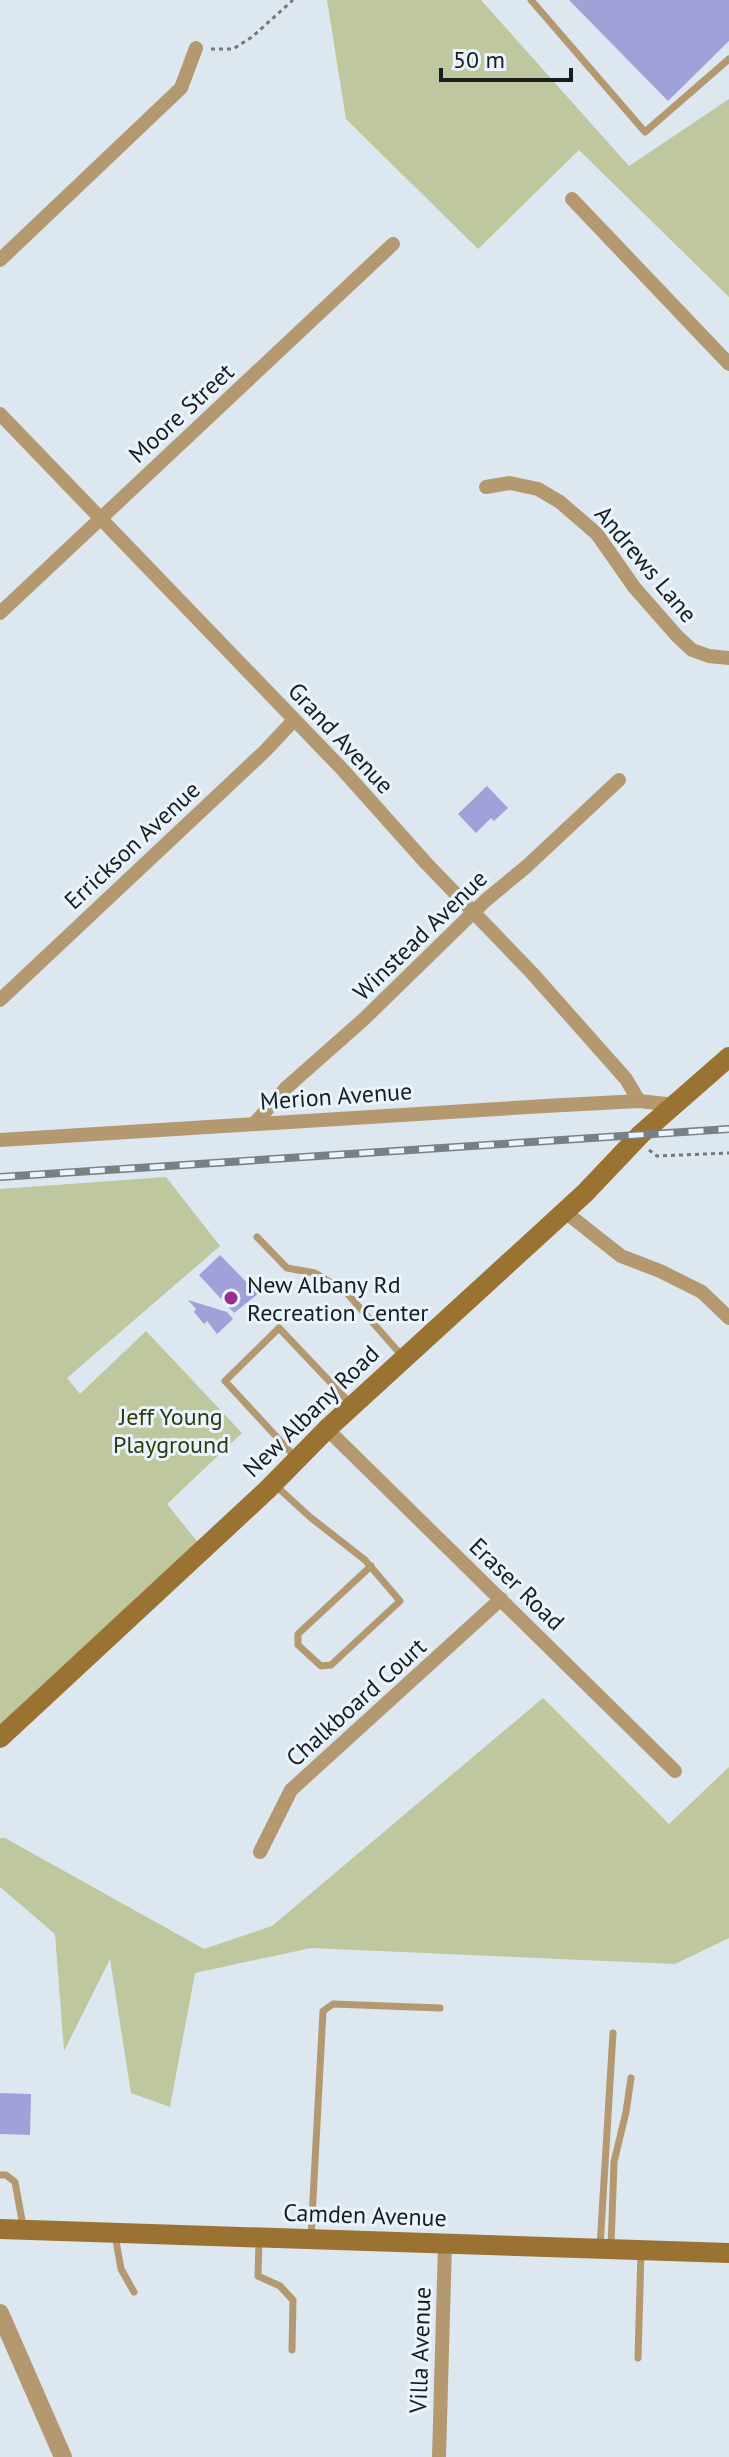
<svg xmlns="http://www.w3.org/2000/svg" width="729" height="2457" font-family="'PT Sans',sans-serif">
<rect width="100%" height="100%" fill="#dde7f0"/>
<g fill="#bec79d">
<path d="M327,0H481L629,166L729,99V297L579,150L478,249L346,119Z"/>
<path d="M166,1177L220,1246L67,1378L80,1394L146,1331L242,1433L167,1504L200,1545L0,1732V1189Z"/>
<path d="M543,1698L669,1824L729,1767V1938L675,1964L311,1948L195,1973L170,2107L131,2093L110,1959L64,2051L55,1934L0,1887V1838H5L204,1949L272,1926Z"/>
</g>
<g fill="#a1a1da">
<path d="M569,0H729V41L668,101Z"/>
<path d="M487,786L508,808L494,821L491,818L476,833L458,814Z"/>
<path d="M220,1255L258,1294L234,1313L199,1275Z"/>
<path d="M188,1300L227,1312L233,1319L217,1334L207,1321L204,1324L194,1312L196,1309Z"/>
<path d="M0,2093L31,2094L30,2135L0,2134Z"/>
</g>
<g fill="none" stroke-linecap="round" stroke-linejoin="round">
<g stroke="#72797f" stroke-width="3" stroke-dasharray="4 4" stroke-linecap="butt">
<path d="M211,49H233L252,37L293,0"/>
<path d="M649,1150L657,1156L729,1153"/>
</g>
<g stroke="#b49870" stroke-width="7">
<path d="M531,0L645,132L729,59"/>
<path d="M257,1237L287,1268L315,1273L345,1291L403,1357"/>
<path d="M297,1459L225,1381L279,1328L351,1404"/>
<path d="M275,1485L310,1517L365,1560L400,1601L331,1665L321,1666L298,1645V1634L371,1566"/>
<path d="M0,2175H6L15,2182L23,2226"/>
<path d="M115,2235L121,2269L134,2292"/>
<path d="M311,2237L323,2011L333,2004L440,2008"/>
<path d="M259,2240L258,2276L280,2286L293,2300L292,2350"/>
<path d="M600,2247L613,2033"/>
<path d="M611,2247L614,2162L626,2112L631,2078"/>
<path d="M638,2358L641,2252"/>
</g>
<g stroke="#b49870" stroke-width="14">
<path d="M572,199L729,364"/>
<path d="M0,260L181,88L196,48"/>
<path d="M0,414L342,769L426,863L532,973L626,1079L639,1101"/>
<path d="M486,487L510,483L538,489L560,502L597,534L634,587L677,636L692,650L709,656L729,658"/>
<path d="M0,613L393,244"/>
<path d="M0,1000L265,751L294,720"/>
<path d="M254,1124L286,1088L364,1019L486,900L527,866L619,780"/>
<path d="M0,1140L545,1106L639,1101L676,1105"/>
<path d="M564,1211L621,1256L660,1271L702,1292L729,1318"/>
<path d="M327,1429L675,1771"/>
<path d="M260,1852L291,1790L501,1599"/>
<path d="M439,2457L445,2244"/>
</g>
<path stroke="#b49870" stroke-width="18" d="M0,2313L63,2457"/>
<g stroke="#9a7231" stroke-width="20">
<path d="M0,1738L267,1490L327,1429L585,1193L641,1134L729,1057"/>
<path d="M0,2229L729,2253"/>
</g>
<g stroke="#787f85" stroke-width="8">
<path id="rail" d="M0,1177L729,1129"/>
</g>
<use href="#rail" stroke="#eaf4fd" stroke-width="5" stroke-dasharray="15" stroke-linecap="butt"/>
</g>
<circle fill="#972f93" stroke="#eaf4fd" stroke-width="3" cx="231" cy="1298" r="8"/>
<g text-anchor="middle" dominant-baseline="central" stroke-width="6" stroke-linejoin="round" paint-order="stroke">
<g font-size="24" fill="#191d20" stroke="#eaf4fd">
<text transform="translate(181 413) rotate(-43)">Moore Street</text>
<text transform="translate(646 564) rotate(50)">Andrews Lane</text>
<text transform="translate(341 738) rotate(47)">Grand Avenue</text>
<text transform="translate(132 845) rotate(-43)">Errickson Avenue</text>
<text transform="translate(420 935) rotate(-44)">Winstead Avenue</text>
<text transform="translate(336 1096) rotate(-4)">Merion Avenue</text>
<text transform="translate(311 1411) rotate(-44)">New Albany Road</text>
<text transform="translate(517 1584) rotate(44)">Eraser Road</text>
<text transform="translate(356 1702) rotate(-42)">Chalkboard Court</text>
<text transform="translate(365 2215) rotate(2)">Camden Avenue</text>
<text transform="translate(420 2350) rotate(-88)">Villa Avenue</text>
</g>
<g font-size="24" fill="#191d20" stroke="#eaf4fd" text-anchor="start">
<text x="247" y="1284">New Albany Rd<tspan x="247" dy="28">Recreation Center</tspan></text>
</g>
<g font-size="24" fill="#313809" stroke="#eaf4fd">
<text x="171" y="1416">Jeff Young<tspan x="171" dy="28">Playground</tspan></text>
</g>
</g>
<path d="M441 68v12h130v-12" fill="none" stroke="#191d20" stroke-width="4"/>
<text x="453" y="68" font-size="24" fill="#191d20" stroke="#eaf4fd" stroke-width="6" paint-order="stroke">50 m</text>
</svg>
